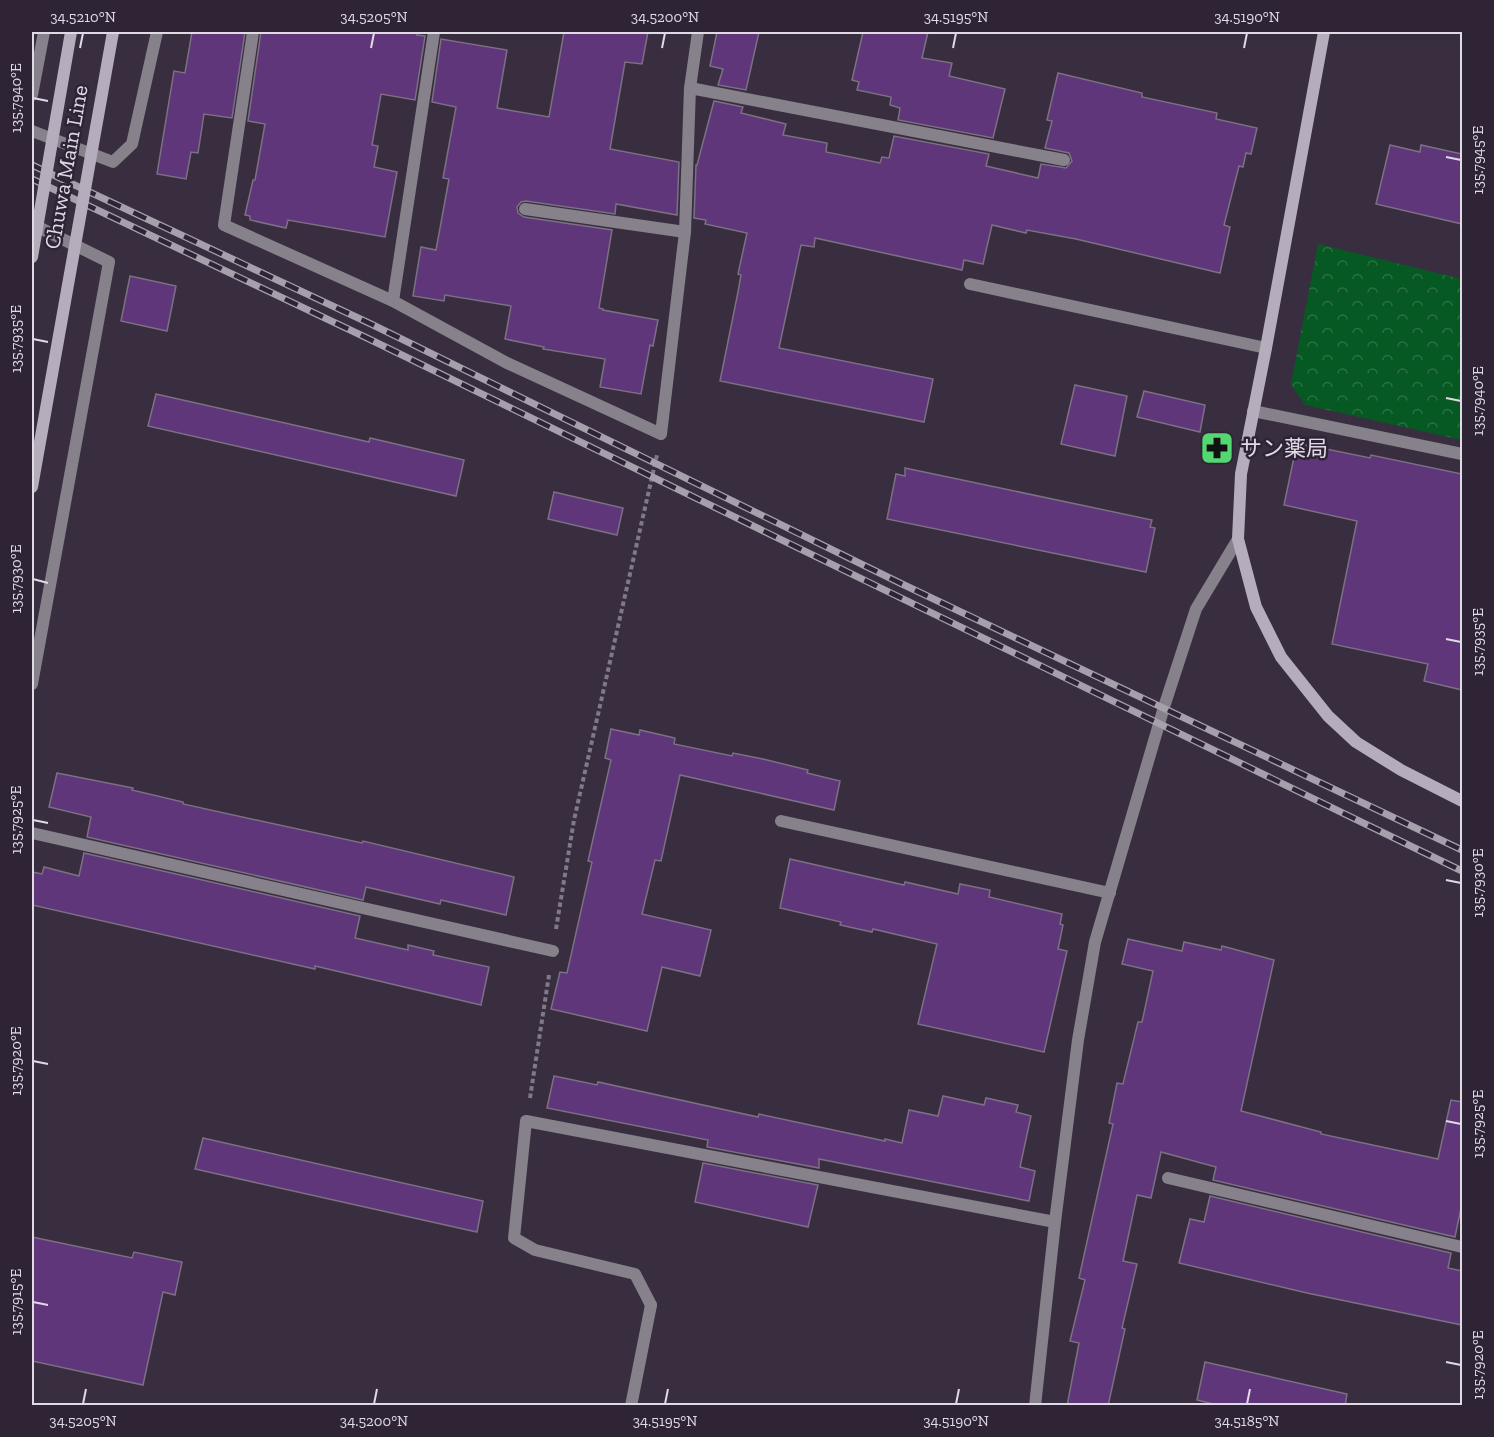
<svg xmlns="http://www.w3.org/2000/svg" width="1494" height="1437" font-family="'Zilla Slab','Noto Sans JP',serif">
<defs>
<pattern id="park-crowns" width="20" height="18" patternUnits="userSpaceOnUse" patternTransform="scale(1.5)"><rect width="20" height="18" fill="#075923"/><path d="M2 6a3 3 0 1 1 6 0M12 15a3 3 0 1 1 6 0" fill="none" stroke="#2b7043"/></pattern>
</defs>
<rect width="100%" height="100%" fill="#382e3f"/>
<path fill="url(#park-crowns)" d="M1318,244L1462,279V440L1305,405L1291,384Z"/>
<g fill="#5f3679" stroke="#7b7084" stroke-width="1.5">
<path d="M192,32H245L232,118L204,114L198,153L191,152L186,179L157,174L174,71L185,73Z"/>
<path d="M261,32H418L417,35L425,36L415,100L381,94L372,145L378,146L374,167L397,172L385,237L288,220L286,228L250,220V216L245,215L253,180H255L265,124L248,121Z"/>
<path d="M564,32H648L642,64L625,62L610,149L679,162L677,215L616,204L615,214L526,201L521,202L517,207L518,213L524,217L612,230L599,308L603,309V310L658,320L653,346L650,345L641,394L600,387L605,359L543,349L544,347L505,339L511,306L445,295L444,301L413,296L421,247L436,250L449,179L443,178L456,107L432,102L441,39L507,50L497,108L549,117Z"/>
<path d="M717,32H759L746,90L718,85L723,69L710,66Z"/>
<path d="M863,32H928L922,58L952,63L949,76L1005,89L993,138L898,120L900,108L890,105L891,97L857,90L859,82L852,80Z"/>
<path d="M1058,73L1142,93V97L1217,113L1216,119L1257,128L1251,154L1246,153L1243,167L1239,166L1224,225L1230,227L1220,273L1076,239L1027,230L1026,233L992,225L983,264L964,260L962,270L815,238L814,247L801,245L779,348L933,379L924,422L720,381L738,292L741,275L738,274L747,233L705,224L706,220L694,218L696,165H697L714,101L743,107L741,113L786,124L783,135L827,143L826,152L880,163L882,157L889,158L894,136L989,154L986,166L1038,178L1041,164L1066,168L1072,161L1069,153L1045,148L1052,121L1047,120Z"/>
<path d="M1390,145L1420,152L1421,145L1462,154V224L1376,204Z"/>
<path d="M130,276L176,286L167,331L121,321Z"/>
<path d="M1075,385L1127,396L1115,456L1061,444Z"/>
<path d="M1144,391L1205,405L1200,432L1137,417Z"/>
<path d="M156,394L369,442L370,438L464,460L456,496L148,426Z"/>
<path d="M1297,443L1370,458L1371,455L1462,474V690L1424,681L1428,664L1332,644L1357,521L1284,505Z"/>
<path d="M905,468L1152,520L1150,527L1155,528L1146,572L887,519L896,474L905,476Z"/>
<path d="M554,492L623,508L617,535L548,519Z"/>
<path d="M611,729L639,735L640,730L675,738L674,744L732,756L733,753L763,759L808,770L807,773L840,781L834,810L680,775L661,861L655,860L642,914L711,930L700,976L662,967L647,1031L551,1009L560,972L567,973L592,862L588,861L611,760L605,758Z"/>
<path d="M57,773L133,788L132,790L183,802V804L362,843L363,841L514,877L506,915L441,900L440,904L366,887L363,900L87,837L91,817L49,807Z"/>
<path d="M84,853L360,916L355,938L408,950V945L434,951L433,955L489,967L481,1005L315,966V969L32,905V872L42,874L44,867L79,876Z"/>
<path d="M790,859L904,885L905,882L958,894L960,884L990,890L989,897L1062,914L1060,924L1063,925L1058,949L1067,951L1044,1052L918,1024L937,944L873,929L872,932L840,925L841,922L780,908Z"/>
<path d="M1128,939L1182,951L1184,942L1221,950L1222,946L1274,960L1241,1111L1321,1132V1134L1438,1159L1451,1100L1462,1102V1203L1455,1237L1213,1180L1216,1167L1161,1152L1151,1198L1137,1195L1123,1261L1137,1264L1122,1328L1125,1329L1108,1406H1067L1079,1343L1070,1341L1085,1280L1079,1278L1113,1124L1109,1123L1117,1083L1123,1084L1138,1022H1142L1153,971L1122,964Z"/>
<path d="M554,1076L597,1085L598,1082L758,1117L759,1114L885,1141V1139L902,1143L909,1110L938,1116L943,1096L984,1105L986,1098L1018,1105L1016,1112L1031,1116L1020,1167L1035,1171L1029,1201L819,1159V1168L707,1147L708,1140L547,1108Z"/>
<path d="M203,1138L483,1201L477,1232L195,1169Z"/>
<path d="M703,1163L818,1185L808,1227L695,1202Z"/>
<path d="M1210,1196L1451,1253L1448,1268L1462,1271V1325L1307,1293L1179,1263L1190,1219L1204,1222Z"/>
<path d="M32,1237L132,1258L134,1252L182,1262L175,1295L163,1292L143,1385L32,1361Z"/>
<path d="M1205,1362L1347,1394L1345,1406H1221L1197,1400Z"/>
</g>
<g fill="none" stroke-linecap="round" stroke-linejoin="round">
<g stroke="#817987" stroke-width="4" stroke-dasharray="4.5 3" stroke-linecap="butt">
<path d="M556,929L574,820L657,455"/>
<path d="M530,1098L549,975"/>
</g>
<path stroke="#86818a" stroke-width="12" d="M631,1406L651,1305"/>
<g stroke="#86818a" stroke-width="12">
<path d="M253,32L224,225L393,301L507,363L661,434L685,232L690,88L698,32"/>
<path d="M690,88L1064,160"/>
<path d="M32,95L44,32"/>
<path d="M32,131L113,162L132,144L157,32"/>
<path d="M525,209L685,232"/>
<path d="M32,224L109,262L32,684"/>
<path d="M970,284L1266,348"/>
<path d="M393,301L434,32"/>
<path d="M1253,411L1462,454"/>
<path d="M781,821L1110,893"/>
<path d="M32,833L553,951"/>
<path d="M1168,1178L1462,1247"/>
<path d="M651,1305L635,1274L535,1250L514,1238L526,1121L1055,1222"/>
<path d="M1035,1406L1055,1222L1078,1040L1095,942L1164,707L1196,609L1238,539"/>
</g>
<path stroke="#b5adbc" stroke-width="12" d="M1324,32L1266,348L1241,474L1238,539L1256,607L1281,657L1328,716L1356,742L1401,770L1462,801"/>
<g stroke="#a69fac" stroke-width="7">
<g id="rail">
<path d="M32,165L371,324L900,583L1462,850"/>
<path d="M32,179L367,338L1462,871"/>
</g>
</g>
<use href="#rail" stroke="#2e2435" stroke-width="4.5" stroke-dasharray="14" stroke-linecap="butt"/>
<g stroke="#b5adbc" stroke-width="12">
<path d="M32,257L71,32"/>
<path d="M32,487L113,32"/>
</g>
</g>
<path fill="none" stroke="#e0dae5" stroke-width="2" d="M80,48L83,33M371,48L374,33M662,48L665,33M953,48L956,33M1244,48L1247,33M33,98L48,101M1446,157L1461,160M33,339L48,342M1446,398L1461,401M33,579L48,583M1446,639L1461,642M33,820L48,823M1446,880L1461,883M33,1061L48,1064M1446,1121L1461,1124M33,1302L48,1305M1446,1362L1461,1365M83,1404L86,1389M374,1404L377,1389M665,1404L668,1389M956,1404L959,1389M1247,1404L1250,1389"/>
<defs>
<g id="pharmacy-square" transform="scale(1.725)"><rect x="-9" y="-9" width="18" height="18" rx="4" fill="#54d672" stroke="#2e2435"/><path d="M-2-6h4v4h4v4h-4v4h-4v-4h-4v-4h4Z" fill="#111"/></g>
</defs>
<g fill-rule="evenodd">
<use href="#pharmacy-square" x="1217" y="448"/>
</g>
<g text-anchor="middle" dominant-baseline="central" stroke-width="5" stroke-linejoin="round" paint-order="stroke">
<g font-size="22" fill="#e0dae5" stroke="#2e2435">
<text transform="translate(66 167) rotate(-80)">Chuwa Main Line</text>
</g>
<g font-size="22" fill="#e0dae5" stroke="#2e2435" text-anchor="start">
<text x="1240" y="448">サン薬局</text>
</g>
</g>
<rect width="1494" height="1437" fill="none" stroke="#2e2435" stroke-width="66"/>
<rect x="33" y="33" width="1428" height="1371" fill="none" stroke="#e0dae5" stroke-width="2"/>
<g font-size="15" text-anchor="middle" fill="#e0dae5">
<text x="83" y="22">34.5210°N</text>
<text x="374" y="22">34.5205°N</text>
<text x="665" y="22">34.5200°N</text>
<text x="956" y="22">34.5195°N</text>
<text x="1247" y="22">34.5190°N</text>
<text transform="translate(16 98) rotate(-90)" y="5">135.7940°E</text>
<text transform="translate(1478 160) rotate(-90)" y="5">135.7945°E</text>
<text transform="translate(16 339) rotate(-90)" y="5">135.7935°E</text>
<text transform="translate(1478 401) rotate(-90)" y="5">135.7940°E</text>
<text transform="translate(16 579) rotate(-90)" y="5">135.7930°E</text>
<text transform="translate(1478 642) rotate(-90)" y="5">135.7935°E</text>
<text transform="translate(16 820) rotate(-90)" y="5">135.7925°E</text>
<text transform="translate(1478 883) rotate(-90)" y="5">135.7930°E</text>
<text transform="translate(16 1061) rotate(-90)" y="5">135.7920°E</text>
<text transform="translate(1478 1124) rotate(-90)" y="5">135.7925°E</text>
<text transform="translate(16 1302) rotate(-90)" y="5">135.7915°E</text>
<text transform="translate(1478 1365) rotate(-90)" y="5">135.7920°E</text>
<text x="83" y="1426">34.5205°N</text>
<text x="374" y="1426">34.5200°N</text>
<text x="665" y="1426">34.5195°N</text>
<text x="956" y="1426">34.5190°N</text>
<text x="1247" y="1426">34.5185°N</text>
</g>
</svg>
